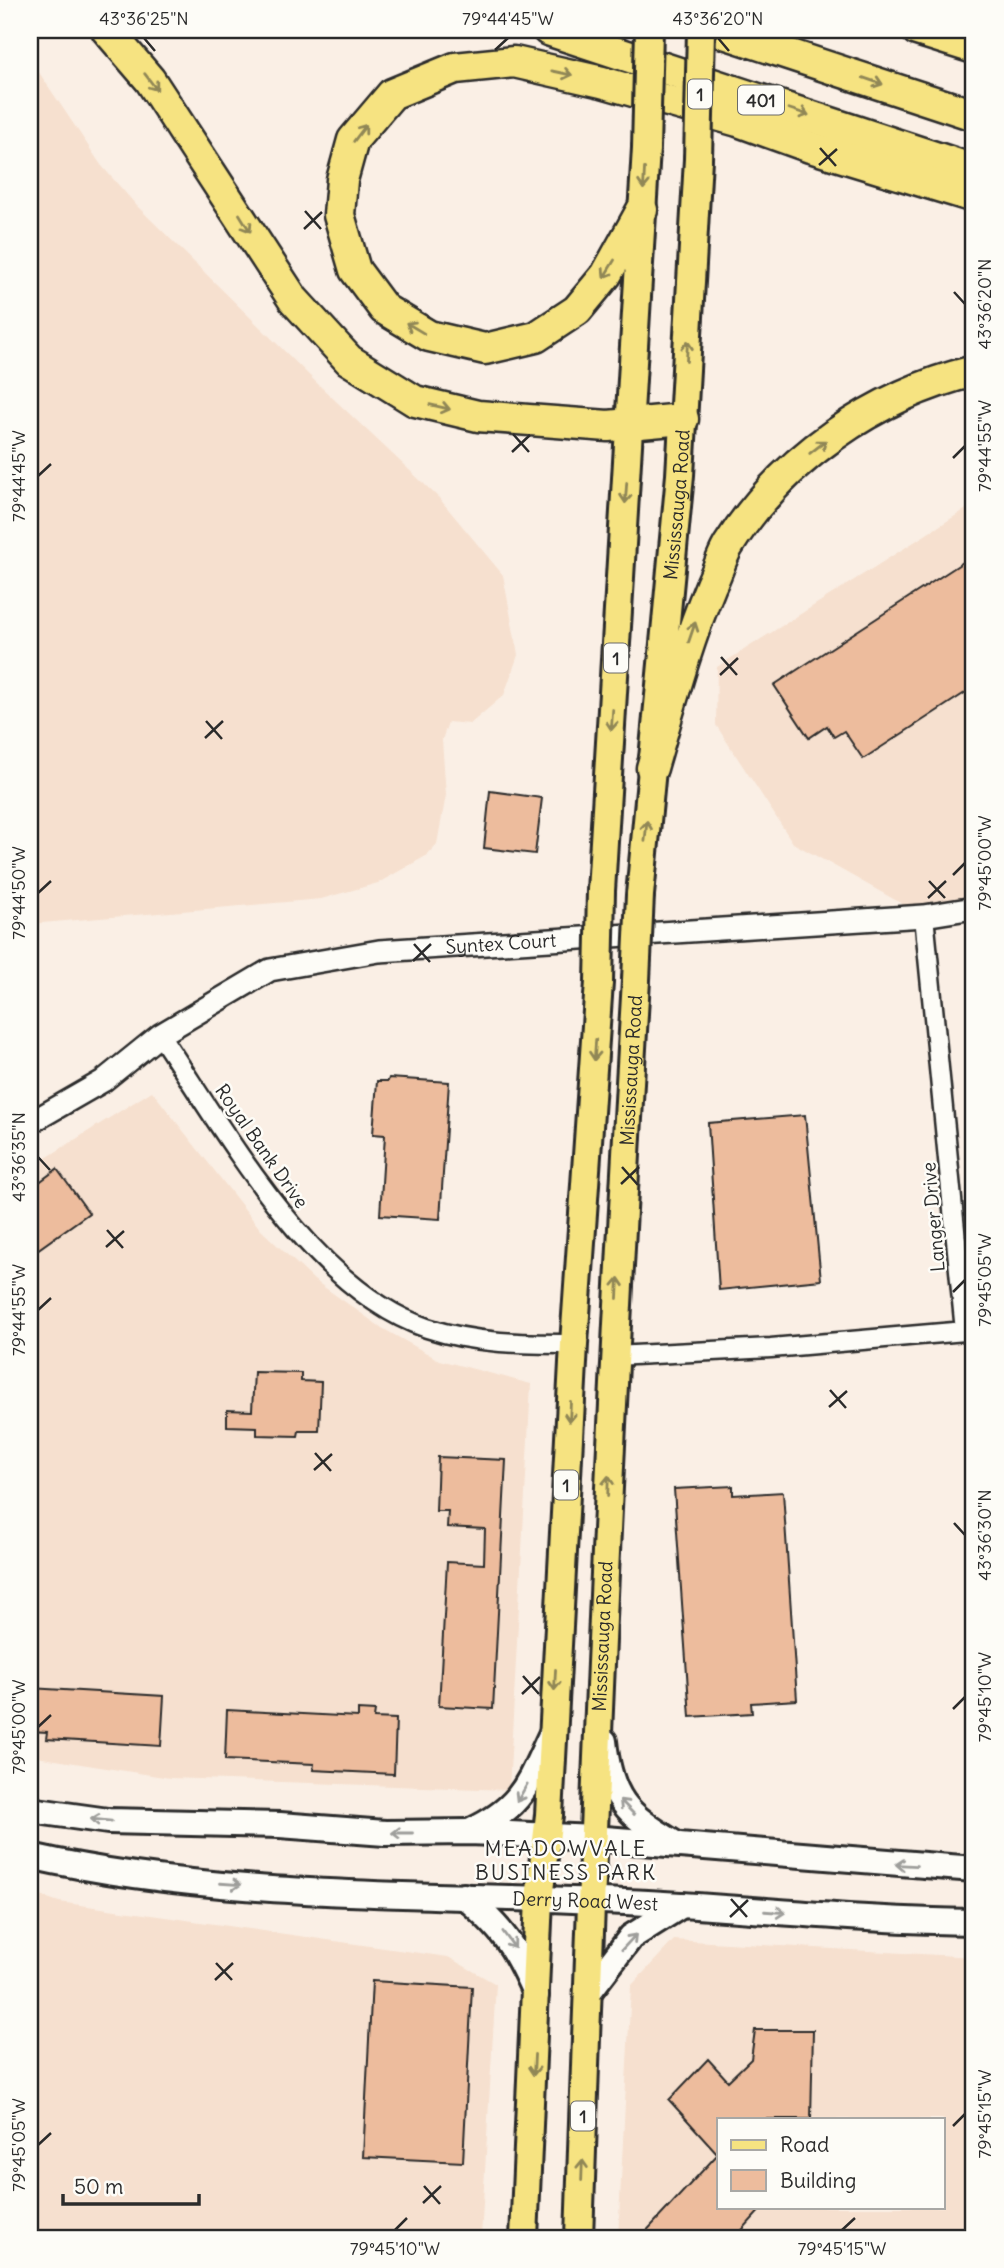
<svg xmlns="http://www.w3.org/2000/svg" width="1004" height="2268" font-family="Delius,sans-serif">
<rect width="100%" height="100%" fill="#faefe5"/>
<filter id="ink" filterUnits="userSpaceOnUse"><feTurbulence type="fractalNoise" baseFrequency=".0143" numOctaves="2"/><feDisplacementMap in="SourceGraphic" scale="14" xChannelSelector="R" yChannelSelector="G"/><feConvolveMatrix kernelMatrix="1 2 1 2 8 2 1 2 1" color-interpolation-filters="sRGB"/></filter>
<g filter="url(#ink)">
<g fill="#f6e0cf" fill-rule="evenodd">
<path d="M30,59L101,165L137,206L321,387L439,498L503,575L518,655L504,695L470,724L448,722L442,740L446,795L437,844L426,856L378,883L321,899L30,924Z"/>
<path d="M974,504V908L924,916L793,843L716,725L717,667Z"/>
<path d="M969,951H974V1185Z"/>
<path d="M152,1091L261,1230L314,1280L382,1328L439,1360L531,1384L509,1790L170,1778L30,1756V1164L46,1158Z"/>
<path d="M974,1205V1346L965,1331Z"/>
<path d="M30,1892L59,1902L448,1957L496,1984L481,2238H30Z"/>
<path d="M674,1940L974,1957V2238H618L631,1986ZM719,2119H943V2207H719Z"/>
</g>
<g fill="#edbc9d" stroke="#2b2b2b" stroke-width="2">
<path d="M974,555V687L863,759L844,731L834,737L827,726L809,738L774,685Z"/>
<path d="M490,791L542,798L535,854L484,848Z"/>
<path d="M389,1078L449,1082L440,1219L380,1215L385,1135L373,1134L377,1081H388Z"/>
<path d="M805,1115L821,1280L719,1290L708,1123Z"/>
<path d="M57,1169L89,1213L30,1255V1189Z"/>
<path d="M254,1372L301,1373V1381L321,1382L319,1431H299L298,1436L257,1435V1427L227,1426V1410L252,1411Z"/>
<path d="M438,1457L506,1460L493,1709L439,1706L447,1562L484,1564L485,1529L447,1527L448,1511H436Z"/>
<path d="M733,1486V1495L783,1492L797,1700L751,1703L752,1713L690,1717L674,1489Z"/>
<path d="M30,1688L164,1696L161,1746L46,1739L47,1732L30,1731Z"/>
<path d="M227,1710L358,1717V1710L375,1711L374,1718L396,1719L394,1774L313,1770L314,1764L225,1760Z"/>
<path d="M372,1981L472,1987L463,2162L363,2157Z"/>
<path d="M755,2030H813L811,2119H719V2207H763L735,2238H640L718,2154L669,2100L708,2059L728,2081L751,2059Z"/>
</g>
<g fill="none" stroke-linecap="round" stroke-linejoin="round">
<g stroke="#2b2b2b" stroke-width="23">
<g id="minor">
<path d="M160,1035C225,1131 312,1290 427,1328C475,1344 525,1344 574,1344"/>
<path d="M614,1356L771,1348L965,1331L924,916"/>
</g>
</g>
<g stroke="#2b2b2b" stroke-width="26">
<g id="tertiary">
<path id="s1" d="M30,1123L103,1081L160,1035L270,970L379,951L924,916L974,908"/>
</g>
</g>
<g stroke="#2b2b2b" stroke-width="30">
<g id="secondary">
<path d="M604,1741C610,1798 626,1814 674,1843"/>
<path d="M30,1810L108,1821L280,1825L385,1833L470,1832L593,1838L974,1869"/>
<path d="M471,1831C524,1806 528,1783 552,1733"/>
<path id="s2" d="M30,1856C224,1900 427,1893 625,1902C742,1907 858,1921 974,1922"/>
<path d="M464,1896C504,1930 515,1947 536,1995"/>
<path d="M588,1993L631,1937L682,1905"/>
</g>
</g>
<g stroke="#2b2b2b" stroke-width="32">
<g id="primary">
<path d="M601,891L646,148"/>
<path id="s3" d="M640,895L680,475L698,159"/>
<path d="M524,2238L539,1899L549,1815L574,1344L599,982"/>
<path id="s4" d="M579,2238C593,1818 611,1399 636,980"/>
</g>
</g>
<g stroke="#2b2b2b" stroke-width="35">
<g id="motorway">
<path d="M107,30L150,80L293,299L349,360L415,401L478,416L608,426L683,419"/>
<path d="M548,30L974,170"/>
<path d="M715,30L974,115"/>
<path d="M917,30L974,48"/>
<path d="M642,210L606,275L577,310L536,337L485,349L429,336L384,309L355,270L339,215L342,180L353,140L392,94L455,68L514,62L602,82L738,121L810,147L974,197"/>
<path d="M652,768C670,706 686,645 711,585C717,573 721,558 728,546C782,459 875,395 974,371"/>
</g>
</g>
<use href="#minor" stroke="#fdfcf7" stroke-width="18"/>
<use href="#tertiary" stroke="#fdfcf7" stroke-width="21"/>
<use href="#secondary" stroke="#fdfcf7" stroke-width="24"/>
<use href="#primary" stroke="#f6e381" stroke-width="26"/>
<use href="#motorway" stroke="#f6e381" stroke-width="30"/>
<g stroke="#2b2b2b" stroke-width="32" stroke-linecap="butt">
<g id="primary-bridge">
<path d="M646,148L649,30"/>
<path d="M698,159L701,30"/>
<path d="M636,980L640,895"/>
<path d="M599,982L601,891"/>
</g>
</g>
<use href="#primary-bridge" stroke="#f6e381" stroke-width="26"/>
</g>
<defs><path id="oneway-shaft" d="M-6 0H5M1.5-3L5.5 0L1.5 3" fill="none" stroke-width="1.6" stroke-linecap="round" stroke-linejoin="round" transform="scale(1.75)"/></defs>
<g stroke="#908756">
<use href="#oneway-shaft" transform="translate(562 73) rotate(12)"/>
<use href="#oneway-shaft" transform="translate(873 81) rotate(19)"/>
<use href="#oneway-shaft" transform="translate(151 82) rotate(53)"/>
<use href="#oneway-shaft" transform="translate(799 112) rotate(18)"/>
<use href="#oneway-shaft" transform="translate(360 133) rotate(-53)"/>
<use href="#oneway-shaft" transform="translate(644 179) rotate(93)"/>
<use href="#oneway-shaft" transform="translate(245 223) rotate(58)"/>
<use href="#oneway-shaft" transform="translate(609 269) rotate(122)"/>
<use href="#oneway-shaft" transform="translate(415 328) rotate(-149)"/>
<use href="#oneway-shaft" transform="translate(687 351) rotate(-87)"/>
<use href="#oneway-shaft" transform="translate(440 407) rotate(13)"/>
<use href="#oneway-shaft" transform="translate(818 447) rotate(-38)"/>
<use href="#oneway-shaft" transform="translate(626 493) rotate(94)"/>
<use href="#oneway-shaft" transform="translate(692 632) rotate(-71)"/>
<use href="#oneway-shaft" transform="translate(612 720) rotate(94)"/>
<use href="#oneway-shaft" transform="translate(646 831) rotate(-84)"/>
<use href="#oneway-shaft" transform="translate(595 1050) rotate(94)"/>
<use href="#oneway-shaft" transform="translate(618 1288) rotate(-87)"/>
<use href="#oneway-shaft" transform="translate(570 1412) rotate(93)"/>
<use href="#oneway-shaft" transform="translate(608 1486) rotate(-88)"/>
<use href="#oneway-shaft" transform="translate(555 1680) rotate(93)"/>
<use href="#oneway-shaft" transform="translate(534 2065) rotate(93)"/>
<use href="#oneway-shaft" transform="translate(582 2170) rotate(-88)"/>
</g>
<g stroke="#9e9e9b">
<use href="#oneway-shaft" transform="translate(522 1793) rotate(120)"/>
<use href="#oneway-shaft" transform="translate(627 1807) rotate(-134)"/>
<use href="#oneway-shaft" transform="translate(101 1820) rotate(-174)"/>
<use href="#oneway-shaft" transform="translate(402 1833) rotate(180)"/>
<use href="#oneway-shaft" transform="translate(906 1865) rotate(-177)"/>
<use href="#oneway-shaft" transform="translate(231 1884) rotate(4)"/>
<use href="#oneway-shaft" transform="translate(775 1912) rotate(4)"/>
<use href="#oneway-shaft" transform="translate(509 1940) rotate(54)"/>
<use href="#oneway-shaft" transform="translate(629 1942) rotate(-47)"/>
</g>
</g>
<path fill="none" stroke="#2b2b2b" stroke-width="2.5" d="M144,38L155,51M718,38L729,51M495,50L508,38M820,148L836,166M819,165L837,149M305,211L321,229M304,229L322,212M954,292L965,304M513,434L529,452M512,452L530,435M953,458L965,446M38,476L51,464M721,657L737,675M720,675L738,658M206,721L222,739M205,738L223,721M953,875L965,863M929,881L945,898M38,893L51,881M928,898L946,881M414,944L430,962M413,961L431,944M38,1157L50,1170M622,1167L638,1185M621,1184L639,1167M107,1230L123,1248M106,1247L124,1231M953,1292L965,1280M38,1310L51,1298M830,1390L846,1408M829,1407L847,1391M315,1453L331,1471M314,1470L332,1454M954,1523L965,1535M523,1676L539,1694M522,1694L540,1677M953,1709L965,1697M38,1727L51,1715M731,1899L747,1917M730,1917L748,1900M216,1963L232,1980M215,1980L233,1963M953,2126L965,2114M38,2145L51,2133M424,2186L440,2204M423,2203L441,2186M395,2230L407,2218M842,2230L855,2218"/>
<g text-anchor="middle" dominant-baseline="central" stroke-width="5" stroke-linejoin="round" paint-order="stroke">
<g fill="#fdfcf7" stroke="#6a6a68" stroke-width="2">
<rect x="688" y="79.5" width="24" height="29" rx="5"/>
<rect x="738" y="85.5" width="46" height="29" rx="5"/>
<rect x="604" y="643.5" width="24" height="29" rx="5"/>
<rect x="554" y="1470.5" width="24" height="29" rx="5"/>
<rect x="571" y="2101.5" width="24" height="29" rx="5"/>
</g>
<g font-size="18" font-weight="bold" fill="#2b2b2b">
<text x="700" y="94">1</text>
<text x="761" y="100">401</text>
<text x="616" y="658">1</text>
<text x="566" y="1485">1</text>
<text x="583" y="2116">1</text>
</g>
<g font-size="19" fill="#2b2b2b" stroke="#fdfcf7">
<text stroke="none"><textPath href="#s3" startOffset="392">Mississauga Road</textPath></text>
<text stroke="none"><textPath href="#s1" startOffset="518">Syntex Court</textPath></text>
<text stroke="none"><textPath href="#s4" startOffset="1169">Mississauga Road</textPath></text>
<text transform="translate(262 1146) rotate(55)">Royal Bank Drive</text>
<text transform="translate(933 1217) rotate(-95)">Langer Drive</text>
<text stroke="none"><textPath href="#s4" startOffset="602">Mississauga Road</textPath></text>
<text stroke="none"><textPath href="#s2" startOffset="558">Derry Road West</textPath></text>
</g>
<g font-size="21" letter-spacing="2" fill="#2b2b2b" stroke="#fdfcf7">
<text x="566" y="1848">MEADOWVALE<tspan x="566" dy="24">BUSINESS PARK</tspan></text>
</g>
</g>
<rect width="1004" height="2268" fill="none" stroke="#fdfcf7" stroke-width="77"/>
<rect x="717" y="2118" width="228" height="91" fill="#fdfcf7" stroke="#a9a8a5" stroke-width="2"/>
<rect x="731" y="2140" width="35" height="10" fill="#f6e381" stroke="#a9a8a5" stroke-width="2"/>
<text x="780" y="2152" font-size="21" fill="#2b2b2b">Road</text>
<rect x="731" y="2170" width="35" height="21" fill="#edbc9d" stroke="#a9a8a5" stroke-width="2"/>
<text x="780" y="2188" font-size="21" fill="#2b2b2b">Building</text>
<path d="M63 2194v10h136v-10" fill="none" stroke="#2b2b2b" stroke-width="3.5"/>
<text x="74" y="2194" font-size="21" fill="#2b2b2b" stroke="#fdfcf7" stroke-width="5" paint-order="stroke">50 m</text>
<rect x="38" y="38" width="927" height="2192" fill="none" stroke="#2b2b2b" stroke-width="2.5"/>
<g font-size="18" text-anchor="middle" fill="#2b2b2b">
<text x="144" y="25">43°36'25"N</text>
<text x="508" y="25">79°44'45"W</text>
<text x="718" y="25">43°36'20"N</text>
<text transform="translate(985 304) rotate(-90)" y="6">43°36'20"N</text>
<text transform="translate(985 446) rotate(-90)" y="6">79°44'55"W</text>
<text transform="translate(19 476) rotate(-90)" y="6">79°44'45"W</text>
<text transform="translate(985 863) rotate(-90)" y="6">79°45'00"W</text>
<text transform="translate(19 893) rotate(-90)" y="6">79°44'50"W</text>
<text transform="translate(19 1157) rotate(-90)" y="6">43°36'35"N</text>
<text transform="translate(985 1280) rotate(-90)" y="6">79°45'05"W</text>
<text transform="translate(19 1310) rotate(-90)" y="6">79°44'55"W</text>
<text transform="translate(985 1535) rotate(-90)" y="6">43°36'30"N</text>
<text transform="translate(985 1697) rotate(-90)" y="6">79°45'10"W</text>
<text transform="translate(19 1727) rotate(-90)" y="6">79°45'00"W</text>
<text transform="translate(985 2114) rotate(-90)" y="6">79°45'15"W</text>
<text transform="translate(19 2145) rotate(-90)" y="6">79°45'05"W</text>
<text x="395" y="2255">79°45'10"W</text>
<text x="842" y="2255">79°45'15"W</text>
</g>
</svg>
